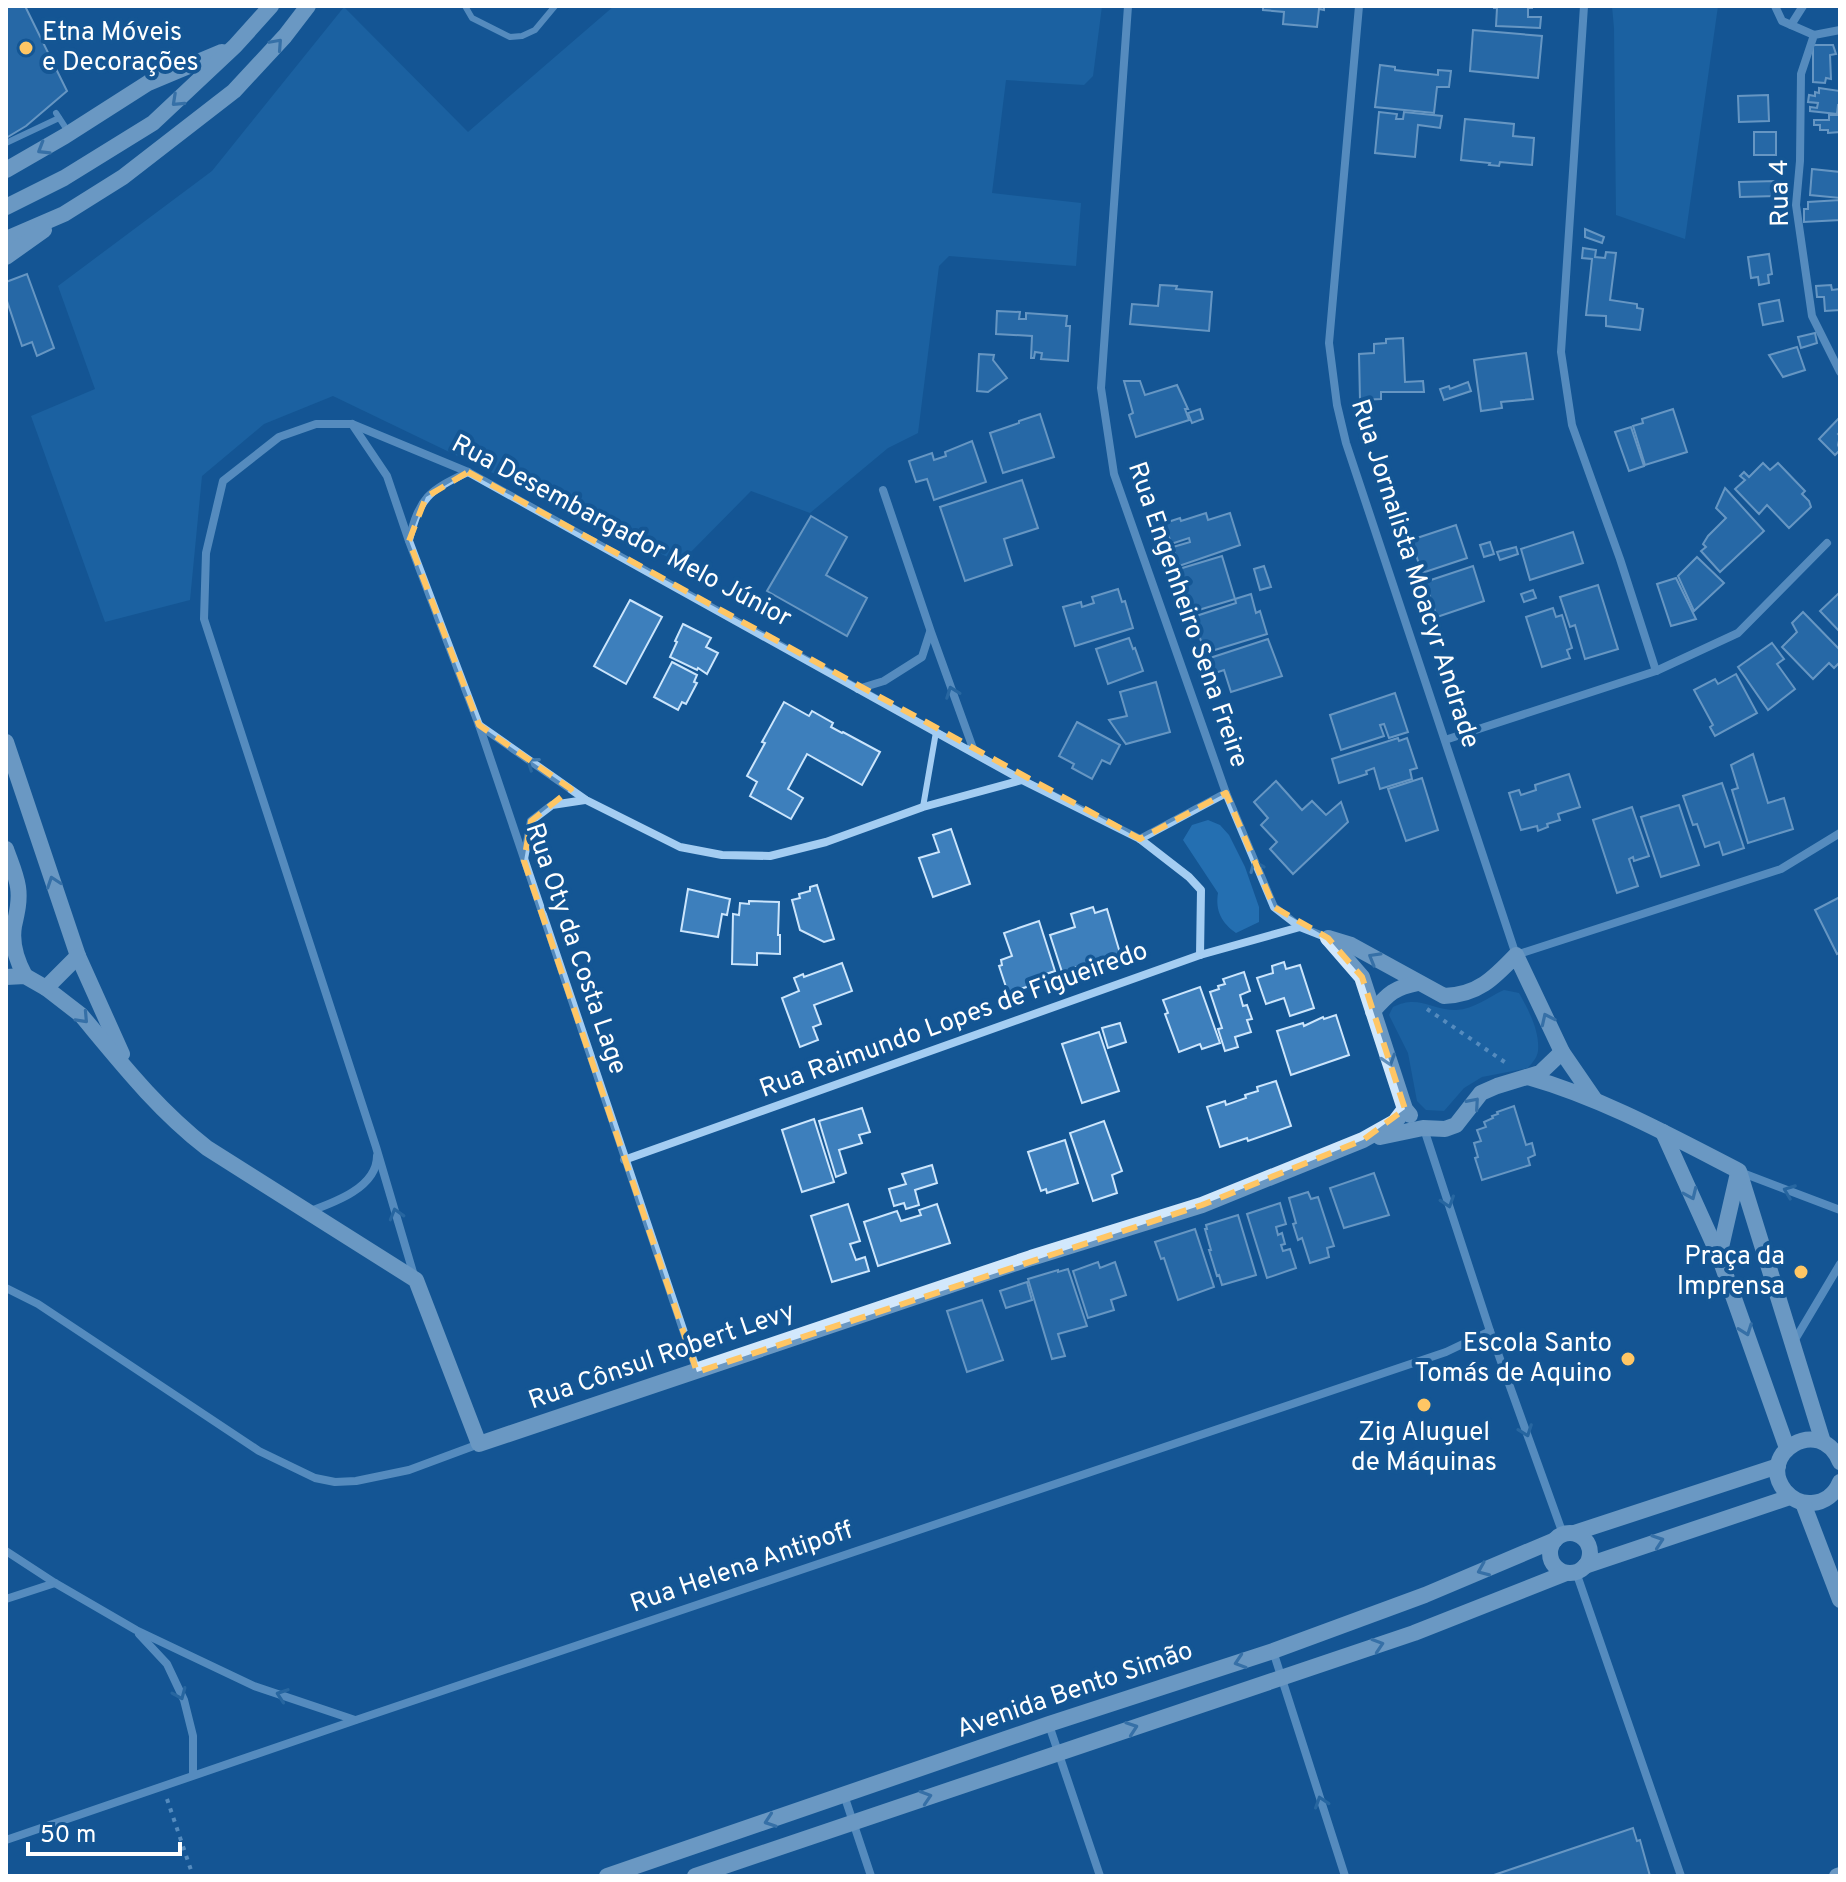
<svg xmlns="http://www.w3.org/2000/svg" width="1846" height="1882" font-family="Overpass,sans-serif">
<rect width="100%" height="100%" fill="#145694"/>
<g fill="#246fb1">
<path d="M614,6H1102L1093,76L1084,85L1006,80L992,193L1081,203L1076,266L949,256L939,266L918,433L888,448L810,513L751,491L680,563L333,396L264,424L202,476L190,600L105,622L31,416L95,389L58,286L212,171L344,7L468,132Z"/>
<path d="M1612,6H1718L1685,239L1616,215L1614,28Z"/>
<path d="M1208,820L1220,825L1229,835L1245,867L1259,907V922L1236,933C1222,923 1215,911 1218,893L1183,840L1192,825Z"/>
<path d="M1504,990L1519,993C1528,1009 1540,1031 1538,1051C1537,1058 1532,1063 1528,1068L1482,1077L1464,1088L1444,1111L1426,1110L1417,1101L1408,1053L1389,1015L1393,1007C1419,994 1430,1010 1456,1010C1475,1009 1488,997 1504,990Z"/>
</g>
<g fill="#3d7fbc" stroke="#cbe5fc" stroke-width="2">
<path d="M6,6H25L67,91L26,126L6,138Z"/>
<path d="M1263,6H1324V10L1319,9L1317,27L1283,24L1284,12L1263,10Z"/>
<path d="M1494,6H1532V8H1528V17H1541L1540,28L1496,26L1497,8H1494Z"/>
<path d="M1473,30L1542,36L1538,78L1470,71Z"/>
<path d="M1813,45H1833L1836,54L1830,55L1831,79L1826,78L1825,83L1813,82Z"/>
<path d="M1380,65L1395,67V70L1438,75V70L1451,71L1449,87H1437L1434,113L1375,107Z"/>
<path d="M1819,88L1840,91V105H1838L1837,114L1810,111V107L1817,108L1818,103L1808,102L1809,95L1815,96V92L1819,93Z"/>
<path d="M1768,95L1769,121L1739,122L1738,96Z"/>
<path d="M1379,112L1397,114L1396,119H1403L1404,112L1442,116L1440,128L1418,125L1415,157L1375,153Z"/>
<path d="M1829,115H1840V132L1828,133V130H1820V125H1814V120H1829Z"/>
<path d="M1465,119L1514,124L1513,136L1534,138L1532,165L1500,162L1499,166L1489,165L1490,163L1461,160Z"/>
<rect x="1754" y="132" width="22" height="23"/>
<path d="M1812,169L1840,172V198L1810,195Z"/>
<path d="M1776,181V196L1740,197L1739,182Z"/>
<path d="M1840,200V220L1804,222V209H1808V202Z"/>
<path d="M1585,229L1604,237L1602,243L1585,237Z"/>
<path d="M1583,248L1596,250L1595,257L1605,258L1606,252L1616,253L1610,300L1637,304V308L1643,309L1640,330L1606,326V316L1586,315L1592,259L1582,258Z"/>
<path d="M1769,254L1772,274L1768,275L1769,283L1759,285L1758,277L1751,278L1748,257Z"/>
<path d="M27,274L54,348L37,356L32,342L22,346L6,298V282Z"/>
<path d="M1160,285L1177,286L1176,289L1212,292L1209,331L1130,324L1132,304L1158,306Z"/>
<path d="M1831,285L1832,290L1840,289V310L1825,311L1824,297H1817L1816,286Z"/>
<path d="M1779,300L1783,321L1763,325L1759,304Z"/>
<path d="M997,311L1020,312L1019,319H1026V313L1067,316L1066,326H1070L1068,361L1041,359L1042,353L1035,352L1034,358H1031L1032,336L996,334Z"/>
<path d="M1815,333L1817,343L1801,348L1798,337Z"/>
<path d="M1403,338L1405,382L1423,381L1424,392H1381V399L1360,400L1359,354L1374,353V344L1386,343V339Z"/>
<path d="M1797,347L1805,370L1783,377L1769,355Z"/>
<path d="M1526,353L1533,399L1501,402L1502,408L1481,411L1474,360Z"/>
<path d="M979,354L994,355L993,360L1007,378L988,392L977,391Z"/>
<path d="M1124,381H1140L1145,395L1177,385L1188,409H1185L1189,420L1136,437L1129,415L1133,413Z"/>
<path d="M1468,382L1471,391L1444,400L1440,389L1449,386L1450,389Z"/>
<path d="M1200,409L1203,419L1192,423L1188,413Z"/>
<path d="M1673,409L1687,452L1645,465L1633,426L1643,423L1642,419Z"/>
<path d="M1040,414L1054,457L1003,473L990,433L1019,423V421Z"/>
<path d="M1840,417V432L1838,434L1840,436L1838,445L1840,450L1835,455L1819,439Z"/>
<path d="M1631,427L1644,466L1629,471L1615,432Z"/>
<path d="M972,441L986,482L934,500L927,479L916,482L909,461L932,453L934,460L946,456L945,452Z"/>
<path d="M1763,463L1770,470L1778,463L1805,491L1802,494L1809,501L1811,507L1789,528L1767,505L1759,514L1735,489L1745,480L1740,476L1744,472L1749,477Z"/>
<path d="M1022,480L1038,528L1004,539L1012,565L965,581L940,507Z"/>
<path d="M1725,488L1764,531L1720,572L1701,551L1706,547L1703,544L1708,536L1726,518L1716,508Z"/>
<path d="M1206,513L1208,520L1230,513L1240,545L1179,566L1173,547L1190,542L1189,538L1171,544L1165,523L1180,518L1181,521Z"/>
<path d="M811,516L847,537L826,575L867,598L847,636L767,591Z"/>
<path d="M1456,525L1467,558L1422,573L1411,540Z"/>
<path d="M1573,532L1583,563L1530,580L1521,549Z"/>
<path d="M1490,542L1494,554L1484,557L1480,545Z"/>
<path d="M1516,547L1518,554L1500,560L1497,552Z"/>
<path d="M1222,556L1235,599L1192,612L1179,569Z"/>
<path d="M1697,557L1724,583L1694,611L1678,576Z"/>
<path d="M1264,566L1271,587L1260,590L1254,569Z"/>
<path d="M1473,566L1484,601L1437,617L1425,582Z"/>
<path d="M1676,578L1696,619L1671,626L1657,584Z"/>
<path d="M1598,585L1618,649L1585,659L1575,625L1570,627L1560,597Z"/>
<path d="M1118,589L1122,602L1125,601L1133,628L1075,646L1063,607L1081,602L1082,607L1094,603L1092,597Z"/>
<path d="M1533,590L1536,598L1524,602L1521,594Z"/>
<path d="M1840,592V632L1820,611Z"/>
<path d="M1251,594L1256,613L1260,611L1267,634L1205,653L1193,617L1236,603L1235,599Z"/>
<path d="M630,600L662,617L626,684L594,666Z"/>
<path d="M1553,608L1556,617L1562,615L1572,648L1567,650L1570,658L1542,667L1526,617Z"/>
<path d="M1803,612L1840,650V662L1834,668L1829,663L1813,679L1782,647L1797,632L1792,623Z"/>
<path d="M683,624L711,638L706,647L718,653L707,674L698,668L697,670L670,657L677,642L675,641Z"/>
<path d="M1129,638L1133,649L1135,648L1143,671L1108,684L1096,649Z"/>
<path d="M1268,639L1282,676L1231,692L1224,670L1215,673L1210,658Z"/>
<path d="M1772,643L1784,659L1777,664L1795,689L1768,710L1738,667Z"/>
<path d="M672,662L697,675L694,682L697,683L686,704L682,702L678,710L654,697Z"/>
<path d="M1736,674L1757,713L1715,736L1710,727L1713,725L1694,690L1715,679L1718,684Z"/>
<path d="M1156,682L1170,732L1126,744L1109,720L1127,716L1120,692Z"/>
<path d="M1395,693L1408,732L1389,738L1384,724L1380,725L1384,736L1341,750L1330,715Z"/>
<path d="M784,702L809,716L812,711L833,723L831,727L842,733L843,732L880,752L862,785L807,754L788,789L803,798L791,819L750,796L757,782L747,776L765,743L762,742Z"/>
<path d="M1077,722L1120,745L1110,764L1102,760L1092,779L1072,768L1074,764L1059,756Z"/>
<path d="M1398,738L1399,741L1407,738L1417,768L1410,770L1412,779L1380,789L1374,768L1366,771L1367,774L1339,783L1332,759Z"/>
<path d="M1753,754L1768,803L1784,798L1793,829L1748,843L1732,790L1738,788L1731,765Z"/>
<path d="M1569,774L1580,807L1558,814L1560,820L1547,824L1548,827L1538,831L1537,826L1521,830L1509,793L1519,790L1521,795L1536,790L1535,785Z"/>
<path d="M1422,778L1438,830L1406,841L1388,789Z"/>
<path d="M1276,781L1302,810L1312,801L1326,815L1341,802L1348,822L1293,874L1270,849L1277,842L1261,825L1268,818L1254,802Z"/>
<path d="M1722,783L1744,848L1723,855L1719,842L1705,847L1697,824L1693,825L1683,796Z"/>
<path d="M1679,805L1699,865L1661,877L1641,817Z"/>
<path d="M1632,807L1649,856L1634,861L1633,857L1629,859L1638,886L1617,893L1593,820Z"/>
<path d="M951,829L970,884L933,897L919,858L939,852L933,835Z"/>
<path d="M817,885L834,939L824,942L800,930L792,900L800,898L799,894L810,891V887Z"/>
<path d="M688,889L730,899L727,915L722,914L718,937L681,931Z"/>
<path d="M1840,897V952L1837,954L1815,910Z"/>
<path d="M749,901L779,902L778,935H780V954L757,953V965L732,964L733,914L739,915L740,903L749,904Z"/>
<path d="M1093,907L1095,913L1107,909L1120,953L1062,972L1050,935L1075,927L1071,914Z"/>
<path d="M1039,921L1055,971L1040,976L1042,982L1008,993L999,966L1002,965L1001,960L1012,956L1004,933Z"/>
<path d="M1284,962L1286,969L1300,965L1314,1008L1290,1016L1284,998L1266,1004L1257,978L1273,973L1272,966Z"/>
<path d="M842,963L852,991L814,1005L821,1024L813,1027L818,1040L800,1047L782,998L799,991L794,978L803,974L804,977Z"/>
<path d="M1244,972L1250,991L1240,995L1243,1006L1247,1005L1252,1019L1247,1020L1251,1032L1235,1037L1238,1047L1225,1051L1218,1029L1222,1028L1210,992L1219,989L1218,986L1225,984L1223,979Z"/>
<path d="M1200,987L1220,1043L1202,1049L1200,1044L1179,1052L1165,1014L1168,1013L1163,1000Z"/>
<path d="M1336,1015L1349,1055L1291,1075L1277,1031L1303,1023L1304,1026L1323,1017L1324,1019Z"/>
<path d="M1120,1023L1126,1042L1108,1048L1102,1028Z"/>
<path d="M1099,1032L1119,1091L1082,1103L1062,1044Z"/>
<path d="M1276,1081L1291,1126L1248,1141L1247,1138L1220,1147L1207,1107L1225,1101L1226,1105L1246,1098L1245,1095L1258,1091L1257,1087Z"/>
<path d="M1514,1106L1526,1145L1532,1143L1535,1155L1528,1158L1530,1165L1482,1180L1475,1158L1478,1157L1474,1143L1481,1141L1477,1130L1486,1127L1484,1122L1493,1118L1492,1116L1498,1114L1497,1112Z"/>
<path d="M862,1108L870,1132L859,1135L862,1143L839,1150L846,1173L836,1177L819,1121Z"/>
<path d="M814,1119L834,1182L802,1192L782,1130Z"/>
<path d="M1104,1121L1122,1171L1112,1175L1117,1193L1093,1201L1070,1133Z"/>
<path d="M1065,1140L1078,1183L1047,1193L1046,1189L1041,1191L1028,1152Z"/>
<path d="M932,1165L937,1183L915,1190L919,1205L906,1209L904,1203L894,1206L889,1189L906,1184L902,1174Z"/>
<path d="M1374,1173L1389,1215L1344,1228L1330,1188Z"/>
<path d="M1308,1192L1311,1199L1318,1197L1334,1246L1327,1248L1329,1257L1310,1263L1302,1238L1298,1240L1293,1224L1296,1223L1289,1198Z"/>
<path d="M1280,1203L1286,1224L1276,1227L1278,1235L1282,1233L1285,1244L1281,1245L1283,1251L1290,1249L1296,1268L1267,1278L1247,1214Z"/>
<path d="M848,1204L860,1241L850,1244L856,1260L865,1257L869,1271L832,1282L811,1216Z"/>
<path d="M937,1204L950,1243L878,1266L864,1222L897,1211L901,1221L921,1215L919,1210Z"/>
<path d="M1238,1215L1256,1275L1222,1285L1219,1275L1217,1276L1209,1250H1211L1205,1229H1207L1206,1225Z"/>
<path d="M1195,1229L1214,1287L1178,1300L1164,1258L1161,1259L1155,1242Z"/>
<path d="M1098,1262L1100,1268L1115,1262L1126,1295L1111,1300L1114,1310L1088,1318L1073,1271Z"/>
<path d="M1068,1269L1087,1326L1058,1334L1065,1356L1052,1359L1028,1279L1058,1270V1272Z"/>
<path d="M1027,1282L1032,1300L1006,1308L1000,1291Z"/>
<path d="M982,1300L1003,1360L967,1372L947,1311Z"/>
<path d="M1633,1828L1637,1841L1640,1840L1650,1876H1491Z"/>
</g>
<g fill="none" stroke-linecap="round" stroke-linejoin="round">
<g stroke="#a4cdf2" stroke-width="4" stroke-dasharray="4 6" stroke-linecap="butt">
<path d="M1427,1009L1509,1065"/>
<path d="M167,1799L193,1876"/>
</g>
<g stroke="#a4cdf2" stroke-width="6">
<path d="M465,6L472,18L510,37L522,36L535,30L555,6"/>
<path d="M56,113L69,133"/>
<path d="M6,143L59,118"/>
<path d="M923,807L936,732"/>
</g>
<g stroke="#a4cdf2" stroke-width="8">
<path d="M1128,6L1101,388L1114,474L1226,793L1274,907L1300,927L1328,938"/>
<path d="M1359,6L1329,343L1337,405L1346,443L1516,955L1781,869L1840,833"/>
<path d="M1584,6L1561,352L1572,425L1620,559L1656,671"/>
<path d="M1775,6L1782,21L1814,35"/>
<path d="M1791,25L1803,6"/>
<path d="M1840,30L1814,35L1801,74L1800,161L1796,205L1812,316L1840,372"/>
<path d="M352,424L387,476L409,541L479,725L697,1371"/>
<path d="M883,490L931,632L974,751"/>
<path d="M409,540C420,497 428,491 468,472"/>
<path d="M858,689L884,681L922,657L930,632"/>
<path d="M479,725L586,800L680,847L722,855L770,856L826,842L923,807L1022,780"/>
<path d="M1445,740L1656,671L1738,633L1827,543"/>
<path d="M1140,839L1226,793"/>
<path d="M524,859L531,821L552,805L585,800"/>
<path d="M1424,1129L1490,1331L1563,1534"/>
<path d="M624,1160L1200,955L1300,927"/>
<path d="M1740,1172L1840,1210"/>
<path d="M308,1212C333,1203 377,1188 377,1156"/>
<path d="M415,1279L376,1147L204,619L206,553L223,481L279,437L316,424H352L468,472L1022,780L1140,839L1189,877L1201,890L1200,955"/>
<path d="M6,1288L38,1304L259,1451L315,1478L335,1482L356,1481L409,1470L479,1444"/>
<path d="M1793,1343L1840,1264"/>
<path d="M6,1551L55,1583L136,1630L254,1686L355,1720"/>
<path d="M1576,1572L1681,1876"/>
<path d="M6,1599L55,1583"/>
<path d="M139,1634L167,1664L184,1700L193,1736V1775"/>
<path d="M1273,1651L1345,1876"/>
<path d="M1049,1725L1100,1876"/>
<path d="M844,1795L871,1876"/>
<path d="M6,1840L356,1720L1446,1352L1490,1331"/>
</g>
<g stroke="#d2e8fc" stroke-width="16">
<path d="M6,170L65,136L148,83L222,52"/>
<path d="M6,207L64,178L153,123L235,46L271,6"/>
<path d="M6,239L64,214L123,177L234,91L285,36L308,6"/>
<path d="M6,257L44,230"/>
<path d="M6,742L78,956L122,1054"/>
<path d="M6,849C10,861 16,874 18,887C20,900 17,913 14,926C11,943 17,961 25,976"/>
<path d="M1328,938L1351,945L1444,996C1478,995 1494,978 1516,955L1562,1052L1595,1100"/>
<path d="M1329,939L1362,977L1405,1109L1410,1115"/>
<path d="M6,977L25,976L46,988L81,1015C121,1063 157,1109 207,1148L416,1280L479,1444L1031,1258L1202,1205L1363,1140L1395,1122L1405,1109"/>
<path d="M46,988L78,956"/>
<path d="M1373,1011C1389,993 1394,988 1418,983"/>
<path d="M1528,1077C1602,1098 1671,1136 1739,1171L1823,1442"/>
<path d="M1663,1132L1719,1256L1787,1448"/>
<path d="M1380,1137L1423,1128L1445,1129L1456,1125L1481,1093L1497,1086L1540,1073L1562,1052"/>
<path d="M1719,1256L1738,1173"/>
<path d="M1840,1462C1820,1413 1755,1454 1785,1491C1792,1499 1801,1504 1812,1503C1825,1502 1835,1494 1840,1482"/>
<path d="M1803,1503L1840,1600"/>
<path d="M1574,1533L1778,1466"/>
<circle cx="1570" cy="1553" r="20"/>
<path d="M1585,1566L1790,1497"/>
<path d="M607,1876L1049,1724L1273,1651L1425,1595L1555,1540"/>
<path d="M695,1876L1414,1633L1566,1573"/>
<path d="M1837,1876L1840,1875"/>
</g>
</g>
<defs><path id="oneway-chevron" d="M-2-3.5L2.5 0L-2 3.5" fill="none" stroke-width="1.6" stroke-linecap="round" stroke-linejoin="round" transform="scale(2)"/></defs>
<g stroke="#6090be">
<use href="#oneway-chevron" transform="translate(277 44) rotate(-48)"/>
<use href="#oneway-chevron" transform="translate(177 101) rotate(137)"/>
<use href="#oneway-chevron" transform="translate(43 149) rotate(149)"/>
<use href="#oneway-chevron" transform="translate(53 882) rotate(-109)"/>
<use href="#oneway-chevron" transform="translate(1374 958) rotate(-150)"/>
<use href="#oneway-chevron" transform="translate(83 1018) rotate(47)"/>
<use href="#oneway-chevron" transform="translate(1547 1019) rotate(-115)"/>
<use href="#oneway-chevron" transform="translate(1389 1060) rotate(72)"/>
<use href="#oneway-chevron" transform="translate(1474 1103) rotate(-49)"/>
<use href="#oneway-chevron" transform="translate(1691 1194) rotate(66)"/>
<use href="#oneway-chevron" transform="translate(1746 1330) rotate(70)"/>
<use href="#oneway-chevron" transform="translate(1658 1541) rotate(-19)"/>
<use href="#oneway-chevron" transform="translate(1483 1570) rotate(157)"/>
<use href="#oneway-chevron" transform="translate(1378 1645) rotate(-18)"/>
<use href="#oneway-chevron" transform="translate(1240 1662) rotate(162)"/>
<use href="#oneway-chevron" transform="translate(1132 1728) rotate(-19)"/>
<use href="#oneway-chevron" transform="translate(926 1797) rotate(-18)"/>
<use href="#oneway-chevron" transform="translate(770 1821) rotate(161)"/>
</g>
<g stroke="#3f7ab0">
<use href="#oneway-chevron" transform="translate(952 692) rotate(-110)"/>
<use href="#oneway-chevron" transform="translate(532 763) rotate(-145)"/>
<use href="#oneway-chevron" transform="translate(1256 866) rotate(-113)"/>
<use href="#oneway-chevron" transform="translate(1789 1191) rotate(-159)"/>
<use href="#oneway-chevron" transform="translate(1448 1202) rotate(72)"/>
<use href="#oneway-chevron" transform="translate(396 1214) rotate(-106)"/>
<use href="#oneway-chevron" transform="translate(1526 1431) rotate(70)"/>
<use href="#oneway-chevron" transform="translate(180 1694) rotate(67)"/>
<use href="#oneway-chevron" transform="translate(282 1695) rotate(-161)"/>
<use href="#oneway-chevron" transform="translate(1321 1802) rotate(-108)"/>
</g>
<path d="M0 0H1846V1882H0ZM468,472L1140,839L1226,793L1274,907L1328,938L1362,977L1405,1109L1363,1140L1202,1205L697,1372L524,861L531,821L571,789L479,725L409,541L426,497Z" fill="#145694" fill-opacity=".55" fill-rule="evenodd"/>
<path fill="none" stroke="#ffc664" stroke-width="6" stroke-dasharray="16 10" stroke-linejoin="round" d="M468,472L1140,839L1226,793L1274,907L1328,938L1362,977L1405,1109L1363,1140L1202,1205L697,1372L524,861L531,821L571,789L479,725L409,541L426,497Z"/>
<g fill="#ffc664" stroke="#145694" stroke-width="3">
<circle cx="26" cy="48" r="8"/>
<circle cx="1801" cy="1272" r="8"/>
<circle cx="1628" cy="1359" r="8"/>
<circle cx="1424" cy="1405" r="8"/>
</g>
<g text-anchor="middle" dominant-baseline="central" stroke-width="8" stroke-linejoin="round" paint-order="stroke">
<g font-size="26" fill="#fff" stroke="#145694" text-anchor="end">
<text x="42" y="33" text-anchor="start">Etna Móveis<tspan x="42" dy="30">e Decorações</tspan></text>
<text x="1785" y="1257">Praça da<tspan x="1785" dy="30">Imprensa</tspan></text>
<text x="1612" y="1344">Escola Santo<tspan x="1612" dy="30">Tomás de Aquino</tspan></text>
<text x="1424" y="1433" text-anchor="middle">Zig Aluguel<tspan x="1424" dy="30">de Máquinas</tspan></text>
</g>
<g font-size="26" fill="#fff" stroke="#145694">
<text transform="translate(1781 193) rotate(-91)">Rua 4</text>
<text transform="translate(621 532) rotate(28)">Rua Desembargador Melo Júnior</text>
<text transform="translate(1414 574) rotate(72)">Rua Jornalista Moacyr Andrade</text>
<text transform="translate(1187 615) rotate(71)">Rua Engenheiro Sena Freire</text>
<text transform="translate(575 949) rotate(71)">Rua Oty da Costa Lage</text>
<text transform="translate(954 1021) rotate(-20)">Rua Raimundo Lopes de Figueiredo</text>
<text transform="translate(662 1357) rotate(-19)">Rua Cônsul Robert Levy</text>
<text transform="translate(742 1568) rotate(-19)">Rua Helena Antipoff</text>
<text transform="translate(1075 1691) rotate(-19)">Avenida Bento Simão</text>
</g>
</g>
<rect width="1846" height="1882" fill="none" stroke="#ffffff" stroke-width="16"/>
<path d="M28 1842v12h152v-12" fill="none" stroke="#ffffff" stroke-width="4"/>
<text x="40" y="1842" font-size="24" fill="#ffffff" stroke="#145694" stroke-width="6" paint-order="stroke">50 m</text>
</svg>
